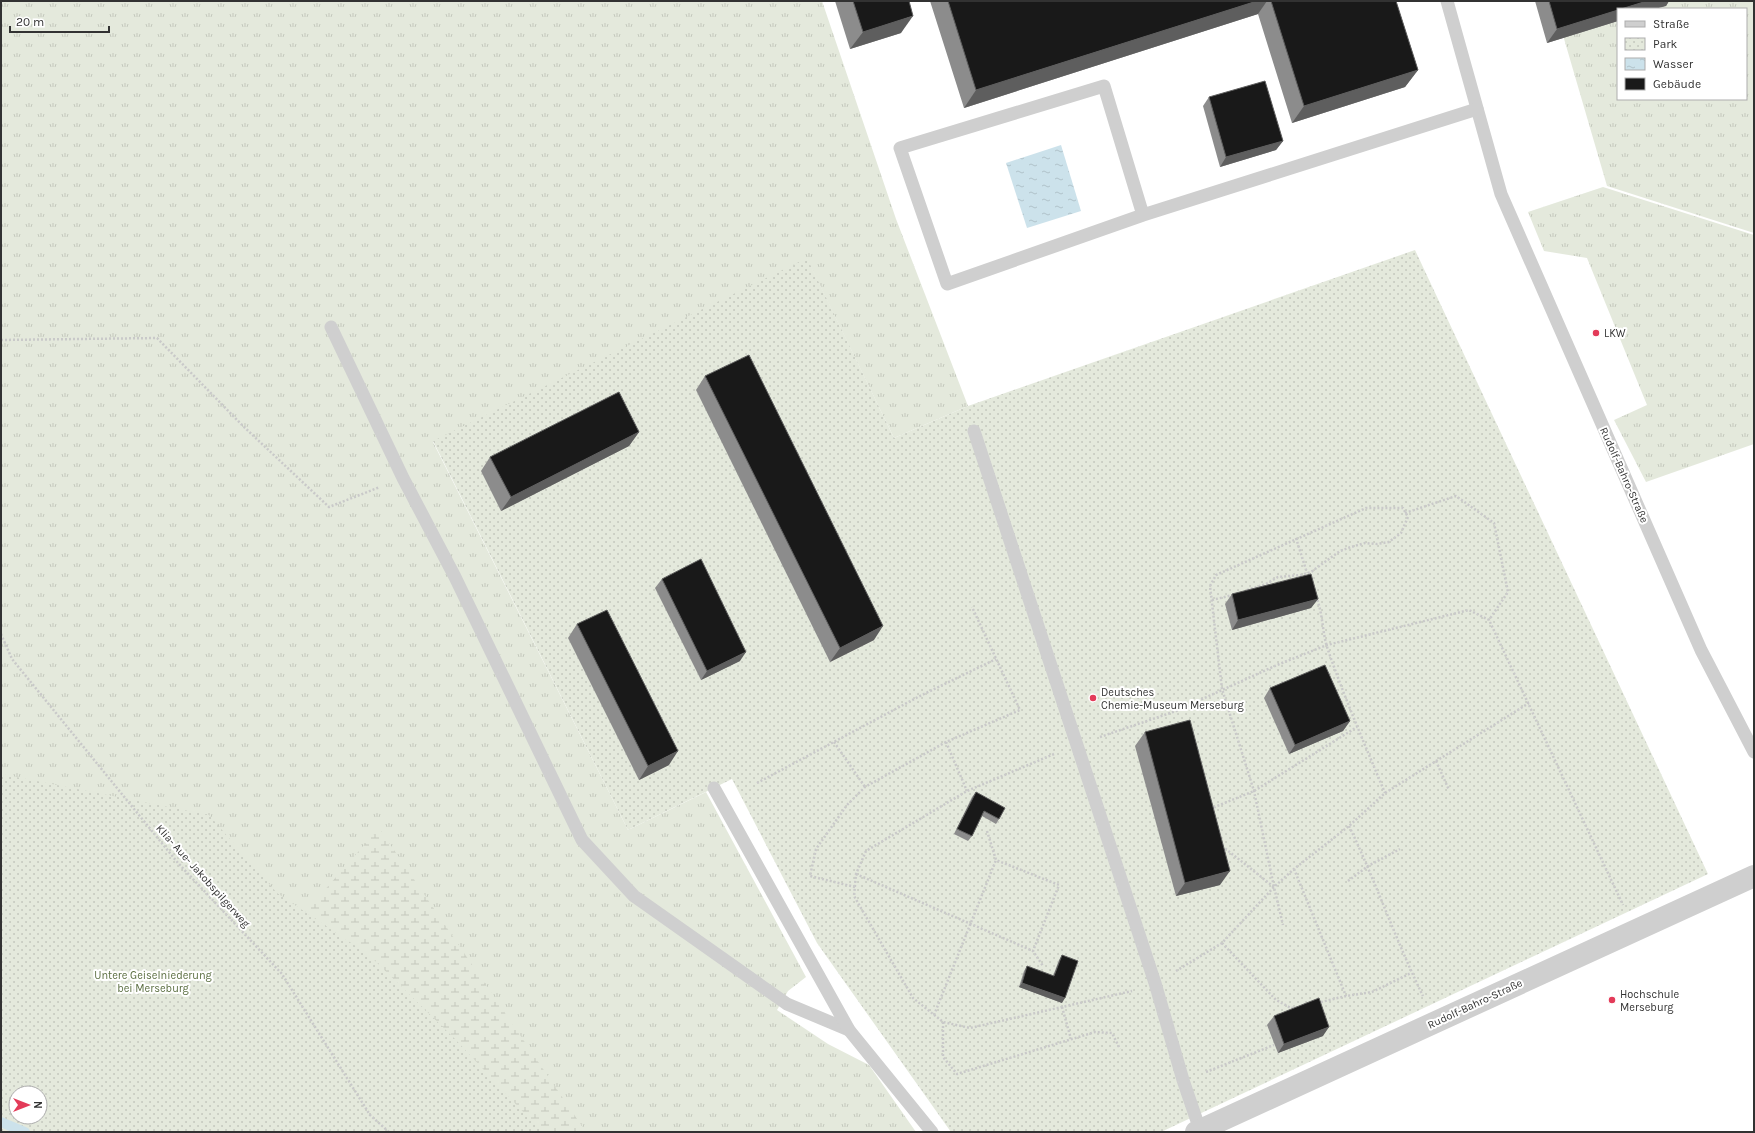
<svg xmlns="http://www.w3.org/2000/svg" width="1755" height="1133" font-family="Karla,sans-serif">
<defs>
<pattern id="grass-tufts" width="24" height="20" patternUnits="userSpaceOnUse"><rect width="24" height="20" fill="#e4e9dc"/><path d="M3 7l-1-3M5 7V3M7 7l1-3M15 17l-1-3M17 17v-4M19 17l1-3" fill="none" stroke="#c4c8bd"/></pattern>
<pattern id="wetland-marsh" width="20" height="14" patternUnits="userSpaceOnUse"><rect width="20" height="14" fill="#e4e9dc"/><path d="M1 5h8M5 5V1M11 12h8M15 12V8" fill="none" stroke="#c4c8bd"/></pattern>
<pattern id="park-dots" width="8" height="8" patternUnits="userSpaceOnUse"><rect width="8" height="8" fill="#e4e9dc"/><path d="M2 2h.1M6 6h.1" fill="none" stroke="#c4c8bd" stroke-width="1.8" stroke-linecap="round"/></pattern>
<pattern id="water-ripples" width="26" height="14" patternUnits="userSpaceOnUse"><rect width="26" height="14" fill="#cce2eb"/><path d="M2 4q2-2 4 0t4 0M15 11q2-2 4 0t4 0" fill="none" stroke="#b0c2ca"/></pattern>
</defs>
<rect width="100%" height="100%" fill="#fff"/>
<g fill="url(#grass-tufts)" fill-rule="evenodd">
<path d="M1,1H822L896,219L968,406L894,438L807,259L433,442L628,830L706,792L806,977L788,991L777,1010L828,1044L869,1065L916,1132H1ZM16,1093H40V1117H16Z"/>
<path d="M1553,1H1754V233L1607,186ZM1618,9H1746V99H1618Z"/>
<path d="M1603,187L1754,235V444L1646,482L1614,420L1647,405L1587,258L1544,251L1528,212Z"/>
</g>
<path fill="url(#wetland-marsh)" d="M379,828L586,1132H217L246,980Z"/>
<g fill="url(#park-dots)" fill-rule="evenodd">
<path d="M1415,250L1708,874L1161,1132H951L817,943L732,779L628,830L433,441L807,258L894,438L968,406Z"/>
<path d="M1,774L209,815L277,893L369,955L454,1038L542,1132H1ZM16,1093H40V1117H16Z"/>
</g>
<path fill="url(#water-ripples)" d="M1061,145L1081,211L1027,228L1006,163Z"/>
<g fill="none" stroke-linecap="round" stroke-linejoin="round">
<path stroke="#cce2eb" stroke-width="10" d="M1,1122L25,1132"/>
<g stroke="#c9c9c9" stroke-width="2.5" stroke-dasharray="2 2" stroke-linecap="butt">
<path d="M1,340L157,338L243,426L329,507L380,487"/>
<path d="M1405,513L1456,496L1494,523L1508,592L1489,620"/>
<path d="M1296,538L1307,573"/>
<path d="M1247,590L1266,584L1278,577L1301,575L1311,572L1340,551L1351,547L1365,543L1377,544L1389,542L1401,533L1408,517L1403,508H1366L1216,575L1210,586L1222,689L1254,791L1274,887"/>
<path d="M1316,596C1323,614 1322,630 1327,647C1344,697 1365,745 1385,793"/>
<path d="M1212,600L1233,595"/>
<path d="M1,634L12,659L178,863L282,974L370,1115L389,1132"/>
<path d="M1100,737L1176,711L1277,665L1327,645L1469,610L1489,620L1623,905"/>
<path d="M834,742L865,787"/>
<path d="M946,742L967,791"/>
<path d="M1054,754L967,791L866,851L856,874L854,896L913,998L943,1022L970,1028L1132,991"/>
<path d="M1436,761L1449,790"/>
<path d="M757,783L918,697L996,659"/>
<path d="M1210,809L1254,791L1357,727"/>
<path d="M1349,826C1376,882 1396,941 1423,996"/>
<path d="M987,831L996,860L1059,885L1033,951"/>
<path d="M1222,846L1274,887L1283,925"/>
<path d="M1294,869L1346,996"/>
<path d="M856,874L1033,951L1043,966"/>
<path d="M1348,881L1368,866L1400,849"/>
<path d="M855,887L810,876L816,849L847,805L865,787L946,742L1020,710L972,607"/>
<path d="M1222,943L1276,1000L1291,1008L1299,1007"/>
<path d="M1176,971L1222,943L1274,887L1294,869L1349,826L1385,793L1529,703"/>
<path d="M1317,1003L1346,996L1372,992L1411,973"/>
<path d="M1062,1007L1071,1039"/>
<path d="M934,1015L996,860"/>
<path d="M943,1022V1057L957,1074L1095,1032L1112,1033L1120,1049"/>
<path d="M1206,1072L1274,1045"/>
</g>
<g stroke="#cfcfcf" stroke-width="13">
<path d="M1447,1L1501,194L1701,650L1754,752"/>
<path d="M1143,215L1104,86L900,148L947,284L1143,215L1477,109"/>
<path d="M331,327L403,478L455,577L582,840L634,896L787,1004L849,1030"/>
<path d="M974,431L1155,983L1183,1080L1200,1130"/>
<path d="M714,788L849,1030L932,1132"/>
</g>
<path stroke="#cfcfcf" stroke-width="22" d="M1196,1132L1754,876"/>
</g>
<g fill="#8c8c8c">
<path d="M835,1H909L901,33L850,49Z"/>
<path d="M930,1H1396L1418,70L1405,87L1292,123L1258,14L964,108Z"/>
<path d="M1535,1H1669L1666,6L1618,9V21L1547,43Z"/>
<path d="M1209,97L1283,141L1276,150L1220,167L1203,106Z"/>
<path d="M705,376L874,640L830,662L696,390Z"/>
<path d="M639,432L629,446L501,511L481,471L490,457Z"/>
<path d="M662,579L740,661L701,680L655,588Z"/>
<path d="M1232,594L1318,599L1311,608L1232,630L1225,604Z"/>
<path d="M577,624L669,765L639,780L568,638Z"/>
<path d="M1270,688L1350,721L1343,731L1289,754L1264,698Z"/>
<path d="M1145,732L1220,885L1176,896L1135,746Z"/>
<path d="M976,792L999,819L996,824L982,816L972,836L968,841L954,834L972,797Z"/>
<path d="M1062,955V1003L1019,987L1024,971L1027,966L1053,976L1059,960Z"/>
<path d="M1274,1016L1323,1036L1278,1053L1267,1025Z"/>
</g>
<g fill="#5e5e5e">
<path d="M1257,1H1267L1258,14L964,108L976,90Z"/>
<path d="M1647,1H1669L1666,6L1655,9H1621Z"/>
<path d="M1618,10V21L1547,43L1557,29Z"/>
<path d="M913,16L901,33L850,49L863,32Z"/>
<path d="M1418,70L1405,87L1292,123L1304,106Z"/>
<path d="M1283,141L1276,150L1220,167L1226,157Z"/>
<path d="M639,432L629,446L501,511L511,497Z"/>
<path d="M1318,599L1311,608L1232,630L1238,620Z"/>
<path d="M883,626L874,640L830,662L840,648Z"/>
<path d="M746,652L740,661L701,680L707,671Z"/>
<path d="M1350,721L1343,731L1289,754L1295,745Z"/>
<path d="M678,751L669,765L639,780L648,766Z"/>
<path d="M1230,871L1220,885L1176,896L1185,883Z"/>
<path d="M1022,983L1065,998L1062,1003L1019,987Z"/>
<path d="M1329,1027L1323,1036L1278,1053L1284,1044Z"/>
</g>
<g fill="#191919" stroke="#5e5e5e">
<path d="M853,1H909L913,16L863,32Z"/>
<path d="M948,1H1257L976,90Z"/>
<path d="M1271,1H1396L1418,70L1304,106Z"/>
<path d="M1549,1H1647L1621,9H1618V10L1557,29Z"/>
<path d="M1265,81L1283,141L1226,157L1209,97Z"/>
<path d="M749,355L883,626L840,648L705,376Z"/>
<path d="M619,392L639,432L511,497L490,457Z"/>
<path d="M701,559L746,652L707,671L662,579Z"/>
<path d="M1311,574L1318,599L1238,620L1232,594Z"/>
<path d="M607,610L678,751L648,766L577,624Z"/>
<path d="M1325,665L1350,721L1295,745L1270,688Z"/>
<path d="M1190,720L1230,871L1185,883L1145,732Z"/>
<path d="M976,792L1005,808L999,819L984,811L972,836L957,829Z"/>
<path d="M1062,955L1078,961L1065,998L1022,983L1027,966L1054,976Z"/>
<path d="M1319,998L1329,1027L1284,1044L1274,1016Z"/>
</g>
<g fill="#e33b59" stroke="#fff" stroke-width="1.5">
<circle cx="1596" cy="333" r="4"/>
<circle cx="1093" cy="698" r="4"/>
<circle cx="1612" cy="1000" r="4"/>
</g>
<g text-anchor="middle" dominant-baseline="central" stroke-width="4" stroke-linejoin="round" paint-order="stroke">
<g font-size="11" fill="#323232" stroke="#fff" text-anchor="start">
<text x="1604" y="333">LKW</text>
<text x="1101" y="692">Deutsches<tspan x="1101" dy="13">Chemie-Museum Merseburg</tspan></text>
<text x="1620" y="994">Hochschule<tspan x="1620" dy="13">Merseburg</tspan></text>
</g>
<g font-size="11" fill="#323232" stroke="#fff">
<text transform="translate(1624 475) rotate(66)">Rudolf-Bahro-Straße</text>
<text transform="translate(203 876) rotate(48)">Klia- Aue- Jakobspilgerweg</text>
<text transform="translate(1475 1004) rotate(-25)">Rudolf-Bahro-Straße</text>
</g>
<g font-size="11" fill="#5a6e40" stroke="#fff">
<text x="153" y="975">Untere Geiselniederung<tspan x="153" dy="13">bei Merseburg</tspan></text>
</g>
</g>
<rect width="1755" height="1133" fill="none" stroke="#323232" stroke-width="4"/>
<rect x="1617" y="8" width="130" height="92" fill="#ffffff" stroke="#adadad"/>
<rect x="1625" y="21" width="20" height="6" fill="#cfcfcf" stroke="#adadad"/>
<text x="1653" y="28" font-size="12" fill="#323232">Straße</text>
<rect x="1625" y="38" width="20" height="12" fill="url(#park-dots)" stroke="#adadad"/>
<text x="1653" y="48" font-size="12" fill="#323232">Park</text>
<rect x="1625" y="58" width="20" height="12" fill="url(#water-ripples)" stroke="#adadad"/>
<text x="1653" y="68" font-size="12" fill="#323232">Wasser</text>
<rect x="1625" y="78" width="20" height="12" fill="#191919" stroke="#adadad"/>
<text x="1653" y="88" font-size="12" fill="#323232">Gebäude</text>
<g transform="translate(28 1105) rotate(90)"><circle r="19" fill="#ffffff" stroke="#adadad"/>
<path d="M0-3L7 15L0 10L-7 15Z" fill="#e33b59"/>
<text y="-6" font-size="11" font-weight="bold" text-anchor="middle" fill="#323232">N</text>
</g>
<path d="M10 26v6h99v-6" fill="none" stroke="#323232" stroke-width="2"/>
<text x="16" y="26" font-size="12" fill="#323232" stroke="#ffffff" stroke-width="3" paint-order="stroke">20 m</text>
</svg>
